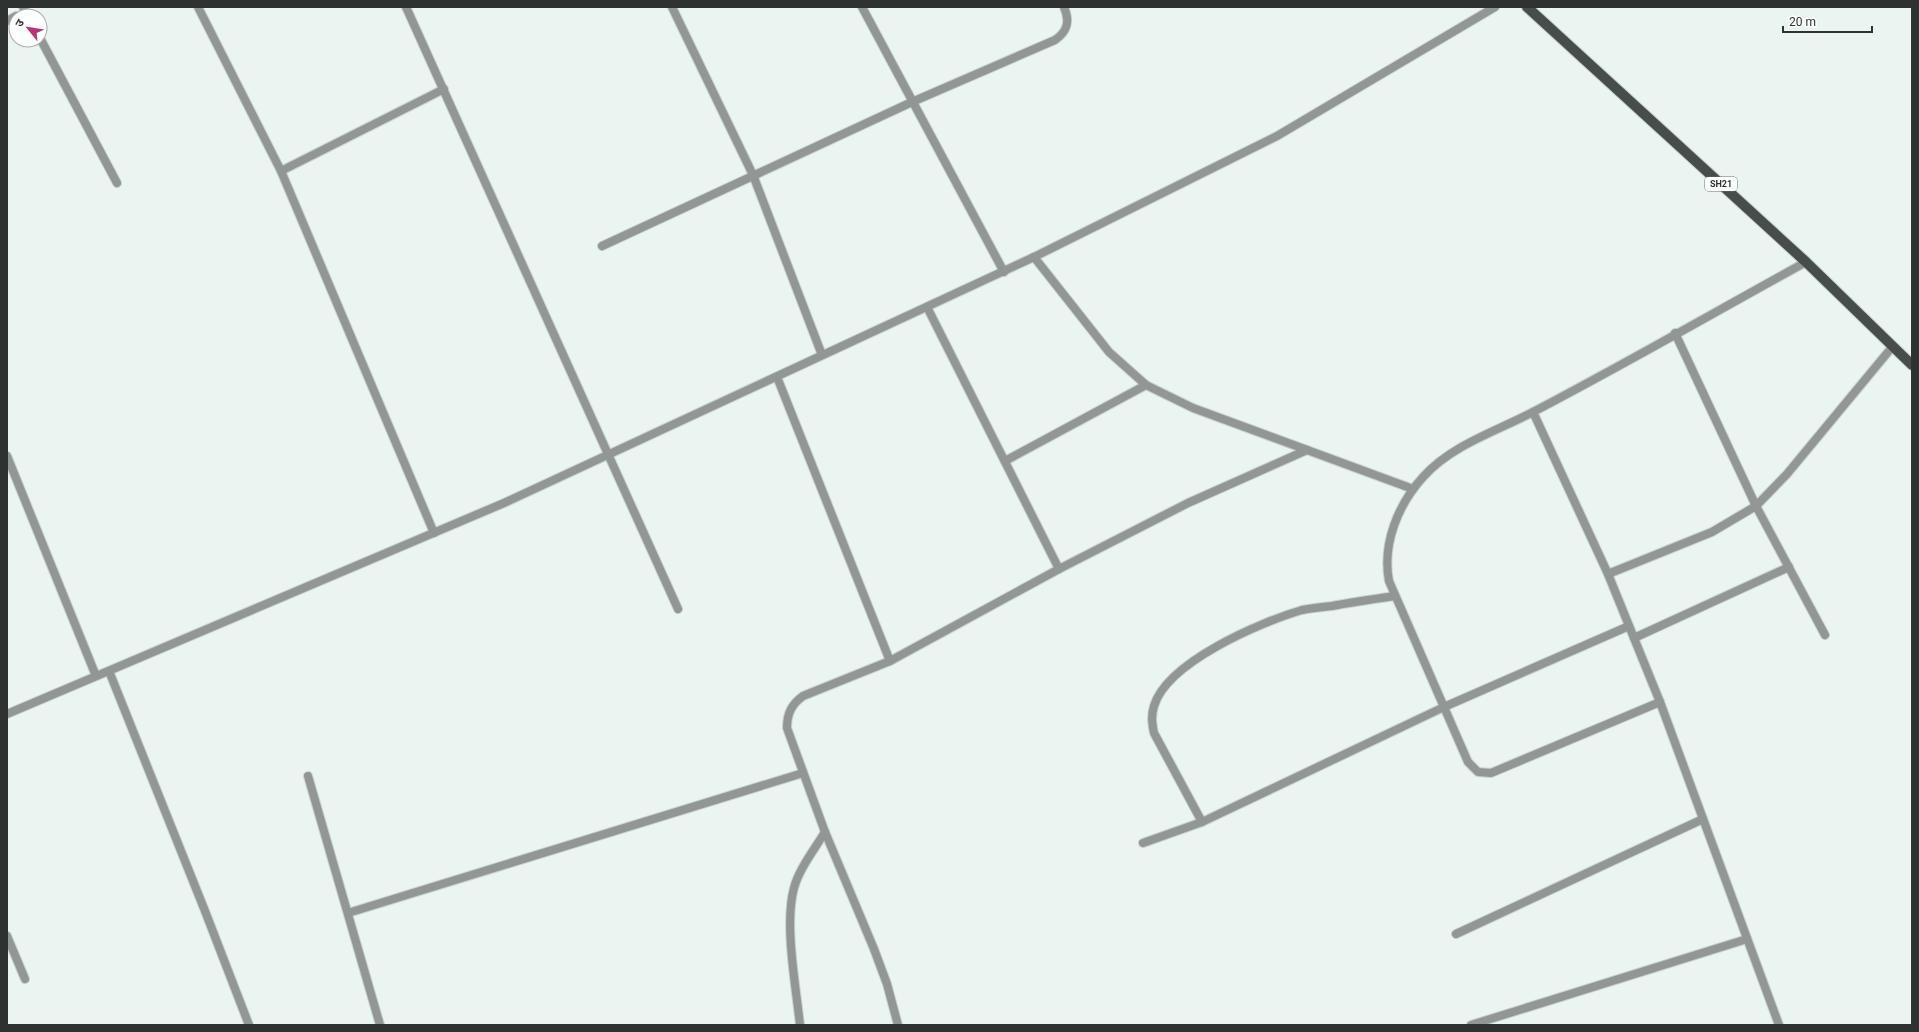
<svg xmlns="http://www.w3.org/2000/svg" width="1919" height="1032" font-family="Roboto,'Noto Sans Devanagari',sans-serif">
<rect width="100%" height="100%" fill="#eaf4f0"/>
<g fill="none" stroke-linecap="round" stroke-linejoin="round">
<g stroke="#c8d1cd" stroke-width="10">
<path id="service" d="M1456,934L1703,819"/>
</g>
<g stroke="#c8d1cd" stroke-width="10">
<g id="minor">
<path d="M23,7L28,16"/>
<path d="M198,7L281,171L434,533"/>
<path d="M406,7L678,609"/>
<path d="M672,7L753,175L822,355"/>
<path d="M862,7L1004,272"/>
<path d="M7,21L16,16"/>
<path d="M40,38L117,183"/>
<path d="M281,171L444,89"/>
<path d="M602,246L912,102L1055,40C1068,31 1070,21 1064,7"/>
<path d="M1034,257L1109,352L1146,385L1193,408L1413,489"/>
<path d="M927,307L1059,569"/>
<path d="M1675,333L1756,506L1825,635"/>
<path d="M777,377L890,661"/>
<path d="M1533,412L1608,574L1660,702L1779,1025"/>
<path d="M7,456L96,676"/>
<path d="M1005,461L1146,385"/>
<path d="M1608,574L1712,532L1756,506L1787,474L1893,346"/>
<path d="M1634,638L1789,567"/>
<path d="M109,671L205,911L249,1025"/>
<path d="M1660,702L1491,773L1478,772L1468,762L1389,581C1382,544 1398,504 1424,476C1452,445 1497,431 1533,412C1625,364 1715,312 1806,262"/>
<path d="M7,714L504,503L1034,257L1277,136L1495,7"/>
<path d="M308,776L380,1025"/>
<path d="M1202,822L1154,733C1152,723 1151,716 1154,706C1167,662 1261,622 1302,610C1311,608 1322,607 1332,606C1353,602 1374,599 1395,596"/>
<path d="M1143,843L1202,822L1444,707L1629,626"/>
<path d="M348,913L803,773"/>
<path d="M7,936L25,979"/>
<path d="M800,1025C796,987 784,924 794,888C799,869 814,850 825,832"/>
<path d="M898,1025L887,984L874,949L825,832L787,728C787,713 792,704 803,696L890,661L1059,569L1188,503L1307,450"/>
<path d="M1471,1025L1747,939"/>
</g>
</g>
<g stroke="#c8d1cd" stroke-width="12">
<path id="primary" d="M1527,7L1806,262L1912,365"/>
</g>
<use href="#service" stroke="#929694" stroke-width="8"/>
<use href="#minor" stroke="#929694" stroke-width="8"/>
<use href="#primary" stroke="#464d4a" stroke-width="10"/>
</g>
<g text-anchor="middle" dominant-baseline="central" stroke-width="3" stroke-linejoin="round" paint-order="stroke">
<rect fill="#fdfffe" stroke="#6c706e" stroke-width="1" x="1705" y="177" width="32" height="14" rx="3"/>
<g font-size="9" font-weight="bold" fill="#2e3230">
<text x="1721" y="184">SH21</text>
</g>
</g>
<rect width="1919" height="1032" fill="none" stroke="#2e3230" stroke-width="16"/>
<g transform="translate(28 28) rotate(300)"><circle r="19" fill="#fdfffe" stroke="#aaadac"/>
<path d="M0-3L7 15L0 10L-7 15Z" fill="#b8347a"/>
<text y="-6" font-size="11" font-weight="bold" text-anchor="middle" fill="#2e3230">उ</text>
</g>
<path d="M1783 26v6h89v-6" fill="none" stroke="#2e3230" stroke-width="2"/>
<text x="1789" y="26" font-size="12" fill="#2e3230" stroke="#fdfffe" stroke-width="3" paint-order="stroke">20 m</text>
</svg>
